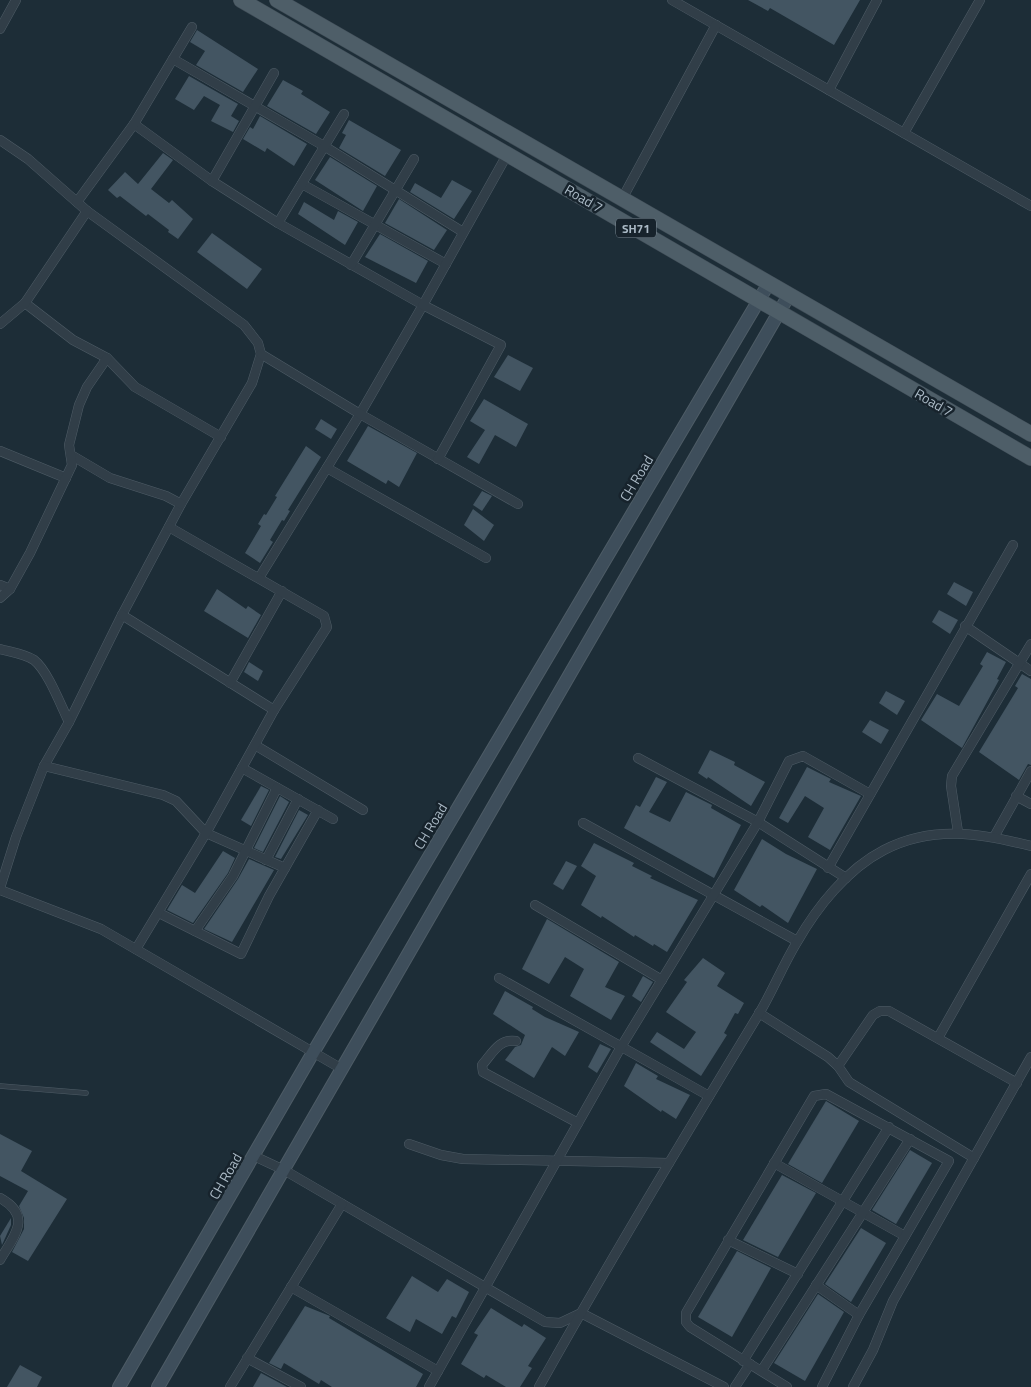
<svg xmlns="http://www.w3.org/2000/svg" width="1031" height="1387" font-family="'Titillium Web',sans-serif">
<rect width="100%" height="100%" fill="#1d2d37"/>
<g fill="#435562">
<path d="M748,0H860L834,45L770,8L768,11Z"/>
<path d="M197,30L258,69L243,92L196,65L205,51L190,42Z"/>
<path d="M189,76L238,104L231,116L239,121L233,132L211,121L220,105L204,96L194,110L175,99Z"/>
<path d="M283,80L303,91L301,94L330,112L316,134L267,106Z"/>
<path d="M260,116L307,144L294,166L267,148L265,152L243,139L250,127L253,129Z"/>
<path d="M349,120L401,150L385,176L339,148L346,135L342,133Z"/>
<path d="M163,153L173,160L151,189L169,203L172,200L193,219L178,239L168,232L169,230L148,214L146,216L120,196L117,198L108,190L125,172L138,184Z"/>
<path d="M330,157L377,186L363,211L315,180Z"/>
<path d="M452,180L472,191L454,219L410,192L415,183L441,198Z"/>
<path d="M399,199L447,230L434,250L385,223Z"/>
<path d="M304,202L334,220L338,211L358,222L345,245L298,214Z"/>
<path d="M212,233L262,269L247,289L197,252Z"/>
<path d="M380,234L428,261L416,283L365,257Z"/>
<path d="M508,355L533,368L520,391L494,377Z"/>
<path d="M484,399L528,424L516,447L495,435L479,464L467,457L485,430L470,421Z"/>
<path d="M321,419L337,429L331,439L315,429Z"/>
<path d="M368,426L417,453L399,487L388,480L386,484L347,461Z"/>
<path d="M306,446L321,457L288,510L290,511L284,521L282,520L270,540L273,542L260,563L245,553L261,526L258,524L264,514L266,515L277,497L275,496Z"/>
<path d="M482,491L492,496L482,511L473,505Z"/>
<path d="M473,509L494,525L484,541L464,525Z"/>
<path d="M954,582L973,592L966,606L947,594Z"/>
<path d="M217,589L246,609L248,606L261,615L248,638L204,611Z"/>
<path d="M939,610L958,620L950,634L932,622Z"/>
<path d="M987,652L1006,662L997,679L999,680L962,748L921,720L937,694L959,706L983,666L980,664Z"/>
<path d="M249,662L263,671L258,681L244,672Z"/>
<path d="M1022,674L1031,679V765L1028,764L1019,780L979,752L1018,688L1015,686Z"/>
<path d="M886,691L905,701L897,715L879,703Z"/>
<path d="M870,720L889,730L881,744L862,732Z"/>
<path d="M710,750L735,762L734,765L765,782L751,806L708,777L707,779L698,773Z"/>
<path d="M807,767L831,779L829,782L861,796L830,850L808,837L824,808L805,796L788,823L779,818Z"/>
<path d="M656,777L667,782L649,812L670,822L686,792L712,805L711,808L741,825L714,878L624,828L636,805L640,807Z"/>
<path d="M261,786L269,790L251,826L241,820Z"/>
<path d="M280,796L289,802L263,852L254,848Z"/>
<path d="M299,810L308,815L281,859L275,857Z"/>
<path d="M762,839L786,854L817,869L788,923L762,905L760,907L734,890Z"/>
<path d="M594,843L634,863L632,866L652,876L650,878L698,900L667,952L654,944L653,946L635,935L634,937L602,916L601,918L581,905L596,876L581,866Z"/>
<path d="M223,851L235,858L228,873L193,923L167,910L182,885L195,893Z"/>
<path d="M249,859L274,870L232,942L204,929L238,879Z"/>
<path d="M566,861L577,866L563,890L553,884Z"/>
<path d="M547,919L619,962L605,987L625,996L611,1020L570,996L584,969L565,957L549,984L522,969Z"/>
<path d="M703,958L725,973L717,986L744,1003L738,1014L735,1013L724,1033L727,1035L701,1076L650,1042L657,1032L684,1049L696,1032L666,1012L687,982L684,980Z"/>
<path d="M643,976L653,982L641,1002L632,996Z"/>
<path d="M505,991L533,1007L532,1009L545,1017L579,1032L565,1056L552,1047L534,1078L505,1060L515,1047L521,1045L525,1035L493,1014Z"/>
<path d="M600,1044L611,1049L597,1073L588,1067Z"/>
<path d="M636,1063L658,1076L656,1079L690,1095L676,1119L662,1110L661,1112L624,1086Z"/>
<path d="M826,1101L859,1121L822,1183L788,1164Z"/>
<path d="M0,1134L32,1151L21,1171L67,1199L28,1261L12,1252L24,1229V1218L19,1206L28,1191L0,1176Z"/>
<path d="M910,1150L932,1163L896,1224L872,1210Z"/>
<path d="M782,1175L816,1193L778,1257L743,1240Z"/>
<path d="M11,1218V1225L2,1245L0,1236Z"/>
<path d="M861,1228L886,1243L851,1302L825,1284Z"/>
<path d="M737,1251L771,1268L732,1337L698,1317Z"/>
<path d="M412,1276L438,1292L447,1279L469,1292L456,1318L452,1316L442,1334L416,1319L410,1332L386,1318Z"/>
<path d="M818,1294L844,1312L805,1381L774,1363Z"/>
<path d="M305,1306L330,1316L329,1318L423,1374L416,1387H332L321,1380L319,1384L284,1363L281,1369L269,1363Z"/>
<path d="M491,1308L522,1327L524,1324L546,1338L528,1366L532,1368L520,1387H506L486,1375L484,1378L461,1364L478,1335L474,1333Z"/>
<path d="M20,1365L42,1377L37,1387H7Z"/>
<path d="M261,1373L276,1381L287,1387H253Z"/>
</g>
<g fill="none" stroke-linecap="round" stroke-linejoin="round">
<g stroke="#4e5c66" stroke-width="5.5">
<path id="lane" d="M0,1086L86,1093"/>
</g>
<g stroke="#4e5c66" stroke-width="10">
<g id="street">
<path d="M672,0L1031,206"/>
<path d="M0,29L16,0"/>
<path d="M173,59L324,146L463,232"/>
<path d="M829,90L877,0"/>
<path d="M134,124L212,181L278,223L423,305L360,414L259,578"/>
<path d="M904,133L980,0"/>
<path d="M0,140L28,159L87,211L244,325L258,343L261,354L252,383L181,504L122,615L69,722L44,766L16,837L0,888"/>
<path d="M212,181L274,73"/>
<path d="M302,184L446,264"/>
<path d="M622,199L716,25"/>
<path d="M77,202L134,124L192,27"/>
<path d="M278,223L344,114"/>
<path d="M351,265L414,159"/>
<path d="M25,303L73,340L107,358L135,387L221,437"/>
<path d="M0,324L25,303L87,211"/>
<path d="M261,354L360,414L518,504"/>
<path d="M0,451L66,478"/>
<path d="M71,455L110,478L166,496L181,504"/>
<path d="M438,459L501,345L423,305L508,153"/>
<path d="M327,468L486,558"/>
<path d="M0,585L10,589"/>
<path d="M0,598L10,589L30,553L72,465L69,445L79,405L87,387L107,358"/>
<path d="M122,615L274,710"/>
<path d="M965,626L1031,671"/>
<path d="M0,649C11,652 25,654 34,660C48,671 61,706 69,722"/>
<path d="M230,683L282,591"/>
<path d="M255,745L363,810"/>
<path d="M638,758L758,822L846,878"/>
<path d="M44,766L163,795L176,801L206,833L285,868"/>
<path d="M242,768L333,819"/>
<path d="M1016,796L1031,804"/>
<path d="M583,823L797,941"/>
<path d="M958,832L951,786L952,776L1031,644"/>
<path d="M994,837L1031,771"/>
<path d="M266,860L298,799"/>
<path d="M828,868L1013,545"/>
<path d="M0,890L101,929L342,1069"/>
<path d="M535,905L662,980"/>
<path d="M159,913L241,954L269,896L318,810"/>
<path d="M195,931L233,876L277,788"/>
<path d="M136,949L206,833L274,710L327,627L324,616L169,527"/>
<path d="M499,978L709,1096"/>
<path d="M759,1013L828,1057L838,1066L849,1082L974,1158"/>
<path d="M938,1038L1031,874"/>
<path d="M516,1041C499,1038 492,1054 482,1065L483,1072L578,1123"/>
<path d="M838,1066L873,1015L880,1011H889L1017,1083"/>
<path d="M409,1144L441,1155L463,1159L669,1163"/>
<path d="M254,1156L284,1170L545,1322L560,1323L581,1313L724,1387"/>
<path d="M774,1163L905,1236"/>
<path d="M0,1198C33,1216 14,1236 0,1260"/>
<path d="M728,1240L798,1274"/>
<path d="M816,1285L859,1315"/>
<path d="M291,1287L438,1371"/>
<path d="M247,1358L301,1387"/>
<path d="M743,1361L889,1127"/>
<path d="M762,1370L910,1139"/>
<path d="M230,1387L342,1204"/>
<path d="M429,1387L621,1047L758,822L789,761L803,756L870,794"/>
<path d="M539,1387C610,1260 685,1136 760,1012C773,990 783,965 797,942C817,907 847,869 884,850C932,825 980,833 1031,846"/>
<path d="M735,1387L750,1364"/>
<path d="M787,1387L690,1327L686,1322V1313L814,1096L826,1094L949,1161L859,1315L822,1387"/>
<path d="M853,1387L873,1350L893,1301L1031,1057"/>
</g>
</g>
<g stroke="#4e5c66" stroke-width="14">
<g id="secondary">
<path d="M119,1387L314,1051L769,283"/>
<path d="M158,1387L789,295"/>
</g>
</g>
<g stroke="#3d4a54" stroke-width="16">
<g id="primary">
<path d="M241,0L1031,458"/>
<path d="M277,0L1031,434"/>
</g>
</g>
<use href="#lane" stroke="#313e48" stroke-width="4.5"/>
<use href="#street" stroke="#313e48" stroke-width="9"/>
<use href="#secondary" stroke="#3e4e5b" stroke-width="12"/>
<use href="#primary" stroke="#4e5e68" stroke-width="15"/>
</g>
<g text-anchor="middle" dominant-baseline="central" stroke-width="5" stroke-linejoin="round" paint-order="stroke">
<rect fill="#17232c" stroke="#7e8c97" stroke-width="1" x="616" y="218.5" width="40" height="19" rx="4"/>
<g font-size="12" font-weight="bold" fill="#aab9c5">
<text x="636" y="228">SH71</text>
</g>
<g font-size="14" fill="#aab9c5" stroke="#17232c">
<text transform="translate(584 198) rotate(30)">Road 7</text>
<text transform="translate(934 402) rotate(30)">Road 7</text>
<text transform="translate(636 478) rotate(-59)">CH Road</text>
<text transform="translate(430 826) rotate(-59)">CH Road</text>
<text transform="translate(225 1176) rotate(-60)">CH Road</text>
</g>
</g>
</svg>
